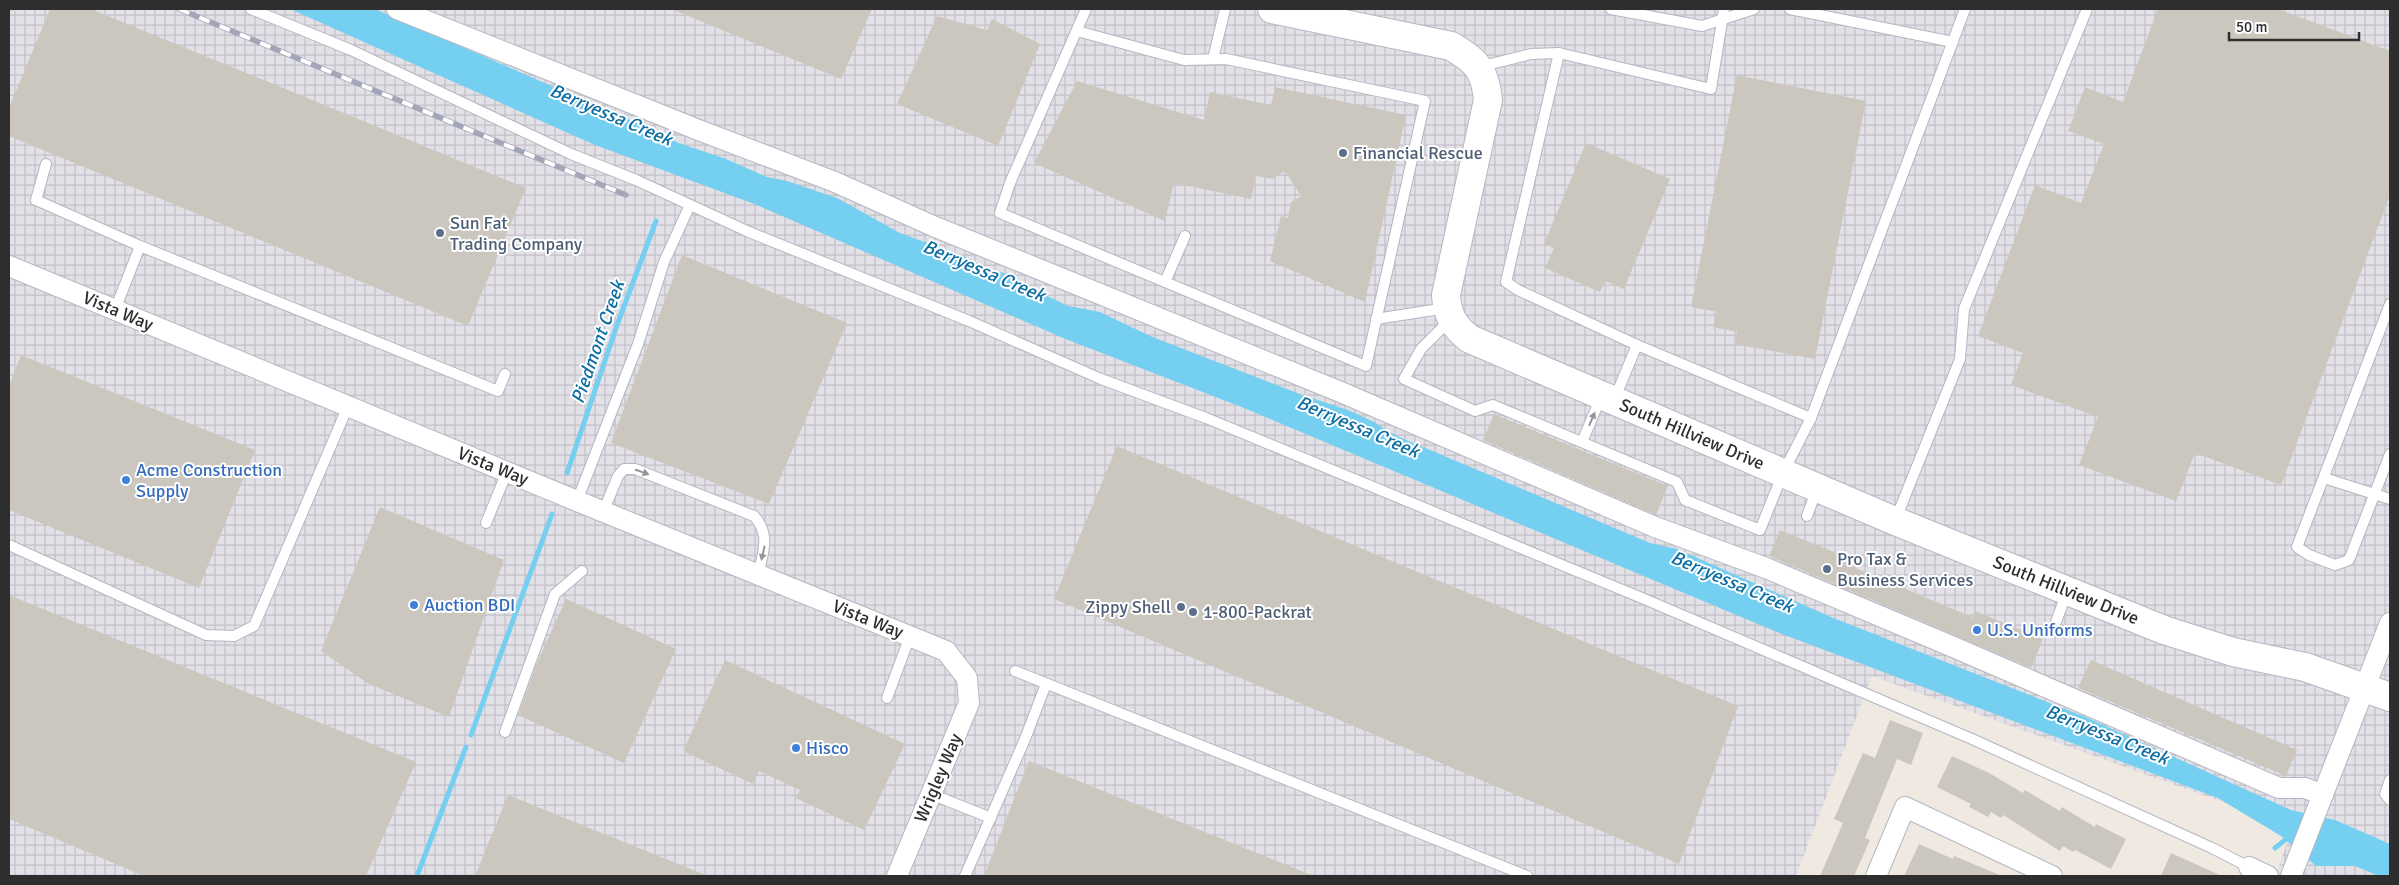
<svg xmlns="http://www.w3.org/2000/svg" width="2399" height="885" font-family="Signika,sans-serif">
<defs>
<pattern id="industrial-grid" width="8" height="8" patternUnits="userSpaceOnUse" patternTransform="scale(1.25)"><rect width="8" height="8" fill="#e3e1e8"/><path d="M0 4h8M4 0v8" fill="none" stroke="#c3c1c7"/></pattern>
</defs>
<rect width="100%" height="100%" fill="#efe9e1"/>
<path fill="url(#industrial-grid)" d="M9,9H2390V876H2276L2292,827L1872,676L1796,876H9Z"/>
<path fill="#75cff0" d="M290,9H375L653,130L670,140L726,159L767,177L787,181L837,198L900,233L963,256L988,269L1012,275L1031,288L1068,306L1100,312L1150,336L1305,396L1348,410L1374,422L1397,436L1650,543L1677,549L1831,617L2088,718L2291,810L2335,820L2390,844V876H2379L2355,866H2316L2281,836L2218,798L1777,632L1244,408L1063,338L757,205L595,145Z"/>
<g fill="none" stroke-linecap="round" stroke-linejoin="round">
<g stroke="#75cff0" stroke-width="5">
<path d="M567,473L617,325L656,221"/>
<path d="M471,735L552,514"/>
<path d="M2275,848L2290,836"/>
<path d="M417,876L466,747"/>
</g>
</g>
<g fill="#cbc7bf">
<path d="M50,9H91L526,188L468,326L9,136V108Z"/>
<path d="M671,9H872L841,79Z"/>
<path d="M2158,9H2278L2390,51V195L2281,485L2195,453L2176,501L2079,465L2098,417L2011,385L2023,353L1978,336L2035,185L2081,203L2104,144L2068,131L2085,87L2123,102Z"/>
<path d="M937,16L987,30L992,19L1040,44L998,146L897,104Z"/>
<path d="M1737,75L1866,101L1815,359L1735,344L1737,332L1713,327L1717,312L1691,307Z"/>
<path d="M1077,81L1204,120L1210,92L1271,105L1275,87L1406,115L1365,302L1270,261L1281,216L1288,218L1291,202L1301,196L1285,171L1272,179L1256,176L1251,199L1174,183L1165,221L1034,163Z"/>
<path d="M1586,143L1670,179L1624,289L1605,281L1600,292L1545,268L1554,248L1544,244Z"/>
<path d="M682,255L847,323L769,504L611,443Z"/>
<path d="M21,355L255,450L199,588L9,510V386Z"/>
<path d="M1494,414L1668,486L1656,515L1483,440Z"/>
<path d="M1117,446L1738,706L1679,864L1054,599Z"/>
<path d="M380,507L504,560L449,717L367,683L321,651Z"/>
<path d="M1780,530L1849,558L1846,564L1972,617L1975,611L2043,639L2031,668L1769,556Z"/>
<path d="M9,595L416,762L366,876H144L9,819Z"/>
<path d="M566,599L676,649L624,763L518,715L537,663Z"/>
<path d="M725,660L905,744L864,830L796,798L800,790L759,771L753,784L683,751Z"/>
<path d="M2091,660L2297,750L2286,776L2078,688Z"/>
<path d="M1890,720L1923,733L1911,765L1897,759L1865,838L1870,840L1854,876H1820L1843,823L1834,819L1863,753L1875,758Z"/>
<path d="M1952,756L1989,773L2023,793L2025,790L2060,811L2062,807L2095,827L2096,824L2126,839L2111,869L2075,850L2073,852L2063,846L2060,851L2003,815L2001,818L1991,812L1988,817L1969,807L1971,804L1937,787Z"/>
<path d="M1029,761L1314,876H984Z"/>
<path d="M508,795L708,876H475Z"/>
<path d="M1919,844L1953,859L1954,856L2002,876H1904Z"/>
<path d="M2171,853L2222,876H2161Z"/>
</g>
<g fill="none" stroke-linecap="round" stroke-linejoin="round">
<g stroke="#b4b7c1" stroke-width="12">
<g id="lane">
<path d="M251,9L351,50L571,154L636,180L749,232L969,321L1101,379L1206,418L1642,598L1972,739L2212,848L2249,867"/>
<path d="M1611,9L1702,26L1754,9"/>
<path d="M1790,9L1953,42"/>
<path d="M1077,31L1184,60L1226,59L1425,101L1366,366L1000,213L1010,183L1086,9"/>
<path d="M1559,53L1506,282L1518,290L1637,345L1811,418"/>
<path d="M1213,59L1225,9"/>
<path d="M1479,67L1531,54L1559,53L1711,89L1724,9"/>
<path d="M46,164L36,200L140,246L498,391L505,374"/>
<path d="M1165,282L1185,236"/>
<path d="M2390,304L2297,547L2309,555L2335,565L2349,560L2390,454"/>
<path d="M115,310L140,246"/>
<path d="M1376,319L1446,308"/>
<path d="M1450,320L1421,349L1404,379L1475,411L1493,405L1677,482L1685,500L1760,530L1783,473L1811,418L1965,9"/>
<path d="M1614,400L1637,345"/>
<path d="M1582,442L1601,397"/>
<path d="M2324,478L2390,499"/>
<path d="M577,501L638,344L664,262L690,205"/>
<path d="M603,512L618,476L624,469H635L754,516C771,534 763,553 758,575"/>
<path d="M1807,516L1817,489"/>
<path d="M1895,521L1960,359L1964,309L2087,9"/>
<path d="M486,523L507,472"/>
<path d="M9,545L206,635L234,636L254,626L348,406"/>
<path d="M2056,622L2067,592"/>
<path d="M1015,671L1527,876"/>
<path d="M887,698L910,636"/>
<path d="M505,732L555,594L582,571"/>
<path d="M2390,780L2385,794L2390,800"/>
<path d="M931,794L991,818"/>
<path d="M965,876L1025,739L1046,684"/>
</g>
</g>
<g stroke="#b4b7c1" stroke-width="22">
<g id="street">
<path d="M397,9L696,129L835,182L933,226L1343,393L1655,527L1766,568L1951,646L2279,788H2305L2323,795"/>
<path d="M9,266L577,501L946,651L967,678L969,703L897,876"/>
<path d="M2249,867L2268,876"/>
<path d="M1876,876L1905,807L2052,876"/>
<path d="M2291,876L2390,623"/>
</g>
</g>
<g stroke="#b4b7c1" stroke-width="30">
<path id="secondary" d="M1272,9L1451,46C1477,61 1485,70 1488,100L1446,295C1447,315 1454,327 1470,339L1895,521L2164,630L2233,652L2305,667L2390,697"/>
</g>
<use href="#lane" stroke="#fff" stroke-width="10"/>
<use href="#street" stroke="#fff" stroke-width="20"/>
<use href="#secondary" stroke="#fff" stroke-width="28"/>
<g stroke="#a3a6b8" stroke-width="5.5">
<path id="rail" d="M179,9L626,195"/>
</g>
<use href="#rail" stroke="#fff" stroke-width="4" stroke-dasharray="11" stroke-linecap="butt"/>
</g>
<defs><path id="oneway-solid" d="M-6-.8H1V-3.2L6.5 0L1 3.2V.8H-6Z" transform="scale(1.25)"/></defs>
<g fill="#969696">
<use href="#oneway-solid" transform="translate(1592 419) rotate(-67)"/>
<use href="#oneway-solid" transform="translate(642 472) rotate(19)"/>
<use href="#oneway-solid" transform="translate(763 553) rotate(103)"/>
</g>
<g fill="#5c6f8a" stroke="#fff" stroke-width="2">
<circle cx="1343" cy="153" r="5"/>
<circle cx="440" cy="233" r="5"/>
<circle cx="1827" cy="569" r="5"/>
<circle cx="1181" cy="607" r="5"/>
<circle cx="1193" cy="612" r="5"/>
</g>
<g fill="#3f7fe0" stroke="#fff" stroke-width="2">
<circle cx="126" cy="480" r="5"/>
<circle cx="414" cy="605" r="5"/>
<circle cx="1977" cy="630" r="5"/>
<circle cx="796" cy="748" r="5"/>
</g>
<g text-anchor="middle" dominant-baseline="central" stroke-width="4" stroke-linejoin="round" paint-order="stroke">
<g font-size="18" fill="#4e5e75" stroke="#fff" text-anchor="start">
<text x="1353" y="153">Financial Rescue</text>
<text x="450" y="223">Sun Fat<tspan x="450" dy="21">Trading Company</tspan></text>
<text x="1837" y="559">Pro Tax &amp;<tspan x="1837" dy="21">Business Services</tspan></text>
<text x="1171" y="607" text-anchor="end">Zippy Shell</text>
<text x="1203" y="612">1-800-Packrat</text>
</g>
<g font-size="18" fill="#2e2e2e" stroke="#fff">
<text transform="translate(118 311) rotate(23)">Vista Way</text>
<text transform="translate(1692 434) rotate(23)">South Hillview Drive</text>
<text transform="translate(493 466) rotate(22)">Vista Way</text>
<text transform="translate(2066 590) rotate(22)">South Hillview Drive</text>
<text transform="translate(868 619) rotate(22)">Vista Way</text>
<text transform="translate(938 778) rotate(-67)">Wrigley Way</text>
</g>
<g font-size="18" fill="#366cbe" stroke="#fff" text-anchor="start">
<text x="136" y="470">Acme Construction<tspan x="136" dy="21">Supply</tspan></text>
<text x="424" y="605">Auction BDI</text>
<text x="1987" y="630">U.S. Uniforms</text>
<text x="806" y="748">Hisco</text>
</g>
<g font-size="19" font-style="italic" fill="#0d6fa3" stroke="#fff">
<text transform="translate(611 115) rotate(23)">Berryessa Creek</text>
<text transform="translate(984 271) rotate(23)">Berryessa Creek</text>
<text transform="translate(598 342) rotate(-71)">Piedmont Creek</text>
<text transform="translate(1358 427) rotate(23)">Berryessa Creek</text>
<text transform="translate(1732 582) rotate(23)">Berryessa Creek</text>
<text transform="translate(2107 735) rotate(22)">Berryessa Creek</text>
</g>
</g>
<rect width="2399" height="885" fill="none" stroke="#2e2e2e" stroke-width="20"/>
<path d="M2229 32v8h130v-8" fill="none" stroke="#2e2e2e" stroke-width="2.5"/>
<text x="2236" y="32" font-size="15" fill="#2e2e2e" stroke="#ffffff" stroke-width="4" paint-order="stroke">50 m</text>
</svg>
